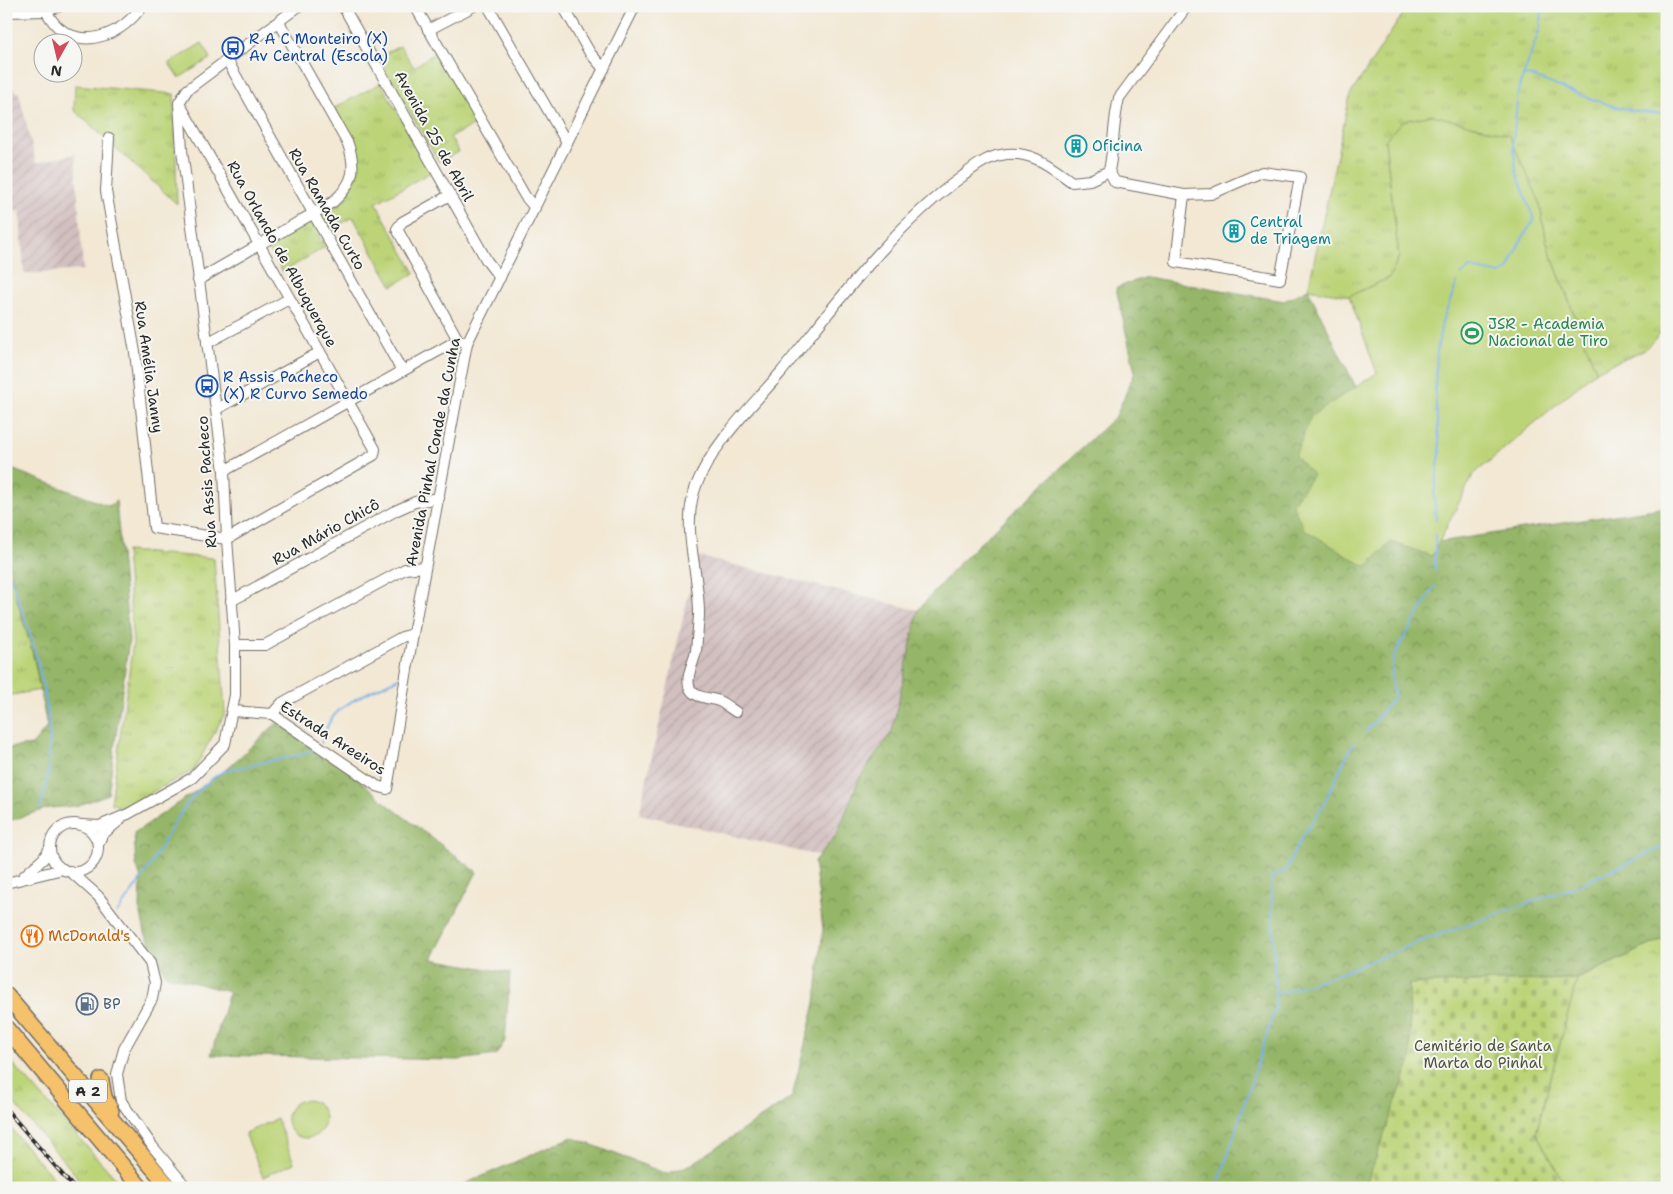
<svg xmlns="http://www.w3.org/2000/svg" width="1673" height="1194" font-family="'Shantell Sans',sans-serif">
<defs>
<pattern id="industrial-furrows" width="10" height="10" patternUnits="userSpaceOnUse" patternTransform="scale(1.25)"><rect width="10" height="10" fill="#d2bfc0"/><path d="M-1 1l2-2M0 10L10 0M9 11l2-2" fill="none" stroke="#b4a4a5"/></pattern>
<pattern id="grass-tufts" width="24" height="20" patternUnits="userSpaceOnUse" patternTransform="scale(1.25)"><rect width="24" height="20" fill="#bcd478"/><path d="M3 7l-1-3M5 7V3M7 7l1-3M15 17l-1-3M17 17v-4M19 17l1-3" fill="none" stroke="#a2b668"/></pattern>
<pattern id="forest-crowns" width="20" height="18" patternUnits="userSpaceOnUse" patternTransform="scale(1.25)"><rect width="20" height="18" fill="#95b668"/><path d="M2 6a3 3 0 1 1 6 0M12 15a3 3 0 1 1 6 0" fill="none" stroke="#7a9456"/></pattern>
<pattern id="cemetery-stones" width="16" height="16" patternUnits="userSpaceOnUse" patternTransform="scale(1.25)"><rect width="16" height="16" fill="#bcd478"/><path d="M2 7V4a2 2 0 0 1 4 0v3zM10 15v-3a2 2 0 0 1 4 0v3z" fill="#a2b668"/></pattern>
</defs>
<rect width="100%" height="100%" fill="#f6f6f2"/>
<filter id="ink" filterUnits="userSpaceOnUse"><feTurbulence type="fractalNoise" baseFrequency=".02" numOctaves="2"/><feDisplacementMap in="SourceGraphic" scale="10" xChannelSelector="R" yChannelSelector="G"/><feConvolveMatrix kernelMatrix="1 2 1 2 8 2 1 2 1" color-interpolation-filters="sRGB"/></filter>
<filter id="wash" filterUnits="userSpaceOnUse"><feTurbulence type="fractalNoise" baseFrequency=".0096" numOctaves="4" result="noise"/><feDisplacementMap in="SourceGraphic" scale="20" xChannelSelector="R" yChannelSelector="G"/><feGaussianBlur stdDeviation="1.12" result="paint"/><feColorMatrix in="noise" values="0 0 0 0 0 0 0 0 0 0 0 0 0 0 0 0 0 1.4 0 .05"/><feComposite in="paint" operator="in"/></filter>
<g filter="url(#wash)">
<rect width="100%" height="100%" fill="#f2e8d4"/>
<g fill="url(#industrial-furrows)">
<path d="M6,83L19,93L36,163L75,154L83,270L24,274L20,211L6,213Z"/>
<path d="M697,556L918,610L892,732L860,777L837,834L819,856L639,814Z"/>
</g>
<g fill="url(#grass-tufts)" stroke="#748052">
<path d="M1408,6H1667V327L1644,350L1596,371L1547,244L1539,200L1385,140L1399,257L1389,278L1349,296L1308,289L1350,95Z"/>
<path d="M400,46L414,67L436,52L477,124L450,137L459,152L439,162L378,57Z"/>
<path d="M381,83L431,172L376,203L415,273L392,286L353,217L329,231L320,215L347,198L356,176V150L334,108Z"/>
<path d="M75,85L174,94L177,204L74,110Z"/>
<path d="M310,219L325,247L283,272L266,245Z"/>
<path d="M6,547C16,595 32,642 40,690L6,696Z"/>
<path d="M126,551L214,558L225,713L194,770L122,808L111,803L133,643Z"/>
<path d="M1667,937V1188H1567L1536,1133L1577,979Z"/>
<path d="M6,1056L115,1178L123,1188H87L6,1094Z"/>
<path d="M6,1123L62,1188H6Z"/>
</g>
<g fill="url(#forest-crowns)" stroke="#60704a">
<path d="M1146,277L1284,301L1308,289L1432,543L1667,507V937L1577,979L1409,984L1411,1060L1365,1188H455L572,1137L667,1174L692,1164L792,1097L815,1003L823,929L814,862L837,834L860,777L892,732L918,610L963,559L1116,416L1135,372L1116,288Z"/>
<path d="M6,467L109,506L116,501L129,640L108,794L77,806L49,808L6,822V748L32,745L47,727L34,657L16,597L6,547Z"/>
<path d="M277,723L342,765L387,804L477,872L432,959L510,973L505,1041L496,1055L458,1060L211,1055L229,992L166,975L145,933L140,909L141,879L136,864L134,833L221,774Z"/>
</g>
<path fill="url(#cemetery-stones)" stroke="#748052" d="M1577,979L1536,1133L1567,1188H1365L1411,1060L1409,984Z"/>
<g fill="#bcd478" stroke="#748052">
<path d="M202,43L211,58L179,78L169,63Z"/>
<path d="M1433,115L1509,135L1539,200L1547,244L1596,371L1473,475L1432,556L1391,542L1366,567L1304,529L1292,504L1313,475L1295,456L1311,416L1377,373L1349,296L1389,278L1399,257L1385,140L1402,121Z"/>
<circle cx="306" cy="1119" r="19"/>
<path d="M277,1119L294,1163L263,1177L245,1133Z"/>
</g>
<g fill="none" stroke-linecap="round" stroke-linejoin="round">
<g stroke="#78b0e7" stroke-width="2">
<path d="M1523,75C1536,76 1547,82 1559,87C1592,99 1631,116 1667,113"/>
<path d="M1460,275L1470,268L1501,274L1508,270L1520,242L1534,220L1516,170L1513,141L1518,91L1540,28L1543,6"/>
<path d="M1436,519L1434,495L1440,453L1435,391L1437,351L1442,322L1457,283"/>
<path d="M1435,534V571"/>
<path d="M6,570C13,580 16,594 20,605C42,665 62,746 40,808"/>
<path d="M1366,732L1395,696L1391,675L1394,655L1435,586"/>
<path d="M321,743C324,736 326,728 330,721C341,701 382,687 403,676"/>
<path d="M117,913C128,897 140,882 150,866C171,831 186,792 224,771L304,754L316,748"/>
<path d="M1277,994L1333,976L1429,938L1577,886L1667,845"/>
<path d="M1217,1188L1276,1006L1271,877L1285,871L1301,839L1324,804L1346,757L1354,743"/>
</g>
</g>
</g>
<g filter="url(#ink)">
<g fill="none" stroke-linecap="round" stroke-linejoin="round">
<g stroke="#716d66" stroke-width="12">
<g id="minor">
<path d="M343,6L487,261L500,278"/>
<path d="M415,6L525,196L535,208"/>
<path d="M488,6L567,143"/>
<path d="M563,6L590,53L604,69"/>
<path d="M46,11C49,16 53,23 58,27C86,51 123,33 142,6"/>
<path d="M6,12L46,11L60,6"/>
<path d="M428,30L474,6"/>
<path d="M227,60L402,371"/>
<path d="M109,138L106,191L135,352L154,528L227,539L374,455L375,449L179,103"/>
<path d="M450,195L402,222L397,229L458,340"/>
<path d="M1184,195L1176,262L1280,279L1300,177L1262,172L1211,194L1184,195L1115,182L1109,171C1114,147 1113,122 1119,98L1187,6"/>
<path d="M198,280L333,202C353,184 357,170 348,144L279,22"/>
<path d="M207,343L289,299"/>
<path d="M217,409L320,352"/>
<path d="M224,471L458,340L467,343"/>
<path d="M231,601L395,511L415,502L439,498"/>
<path d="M235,645H265L405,569L425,567"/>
<path d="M233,711L272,714L377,786L387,789L413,634L467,343L635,6"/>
<path d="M736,712C731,709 725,704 719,701C709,697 693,699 689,686C686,674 694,663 696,651C697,640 698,627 699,616C700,572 680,529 696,486C712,444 753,405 782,371C837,303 891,228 963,176C974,167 987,157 1001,155C1030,149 1050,166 1072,182L1090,180L1109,171"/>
<path d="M272,714L282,703L402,637L413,634"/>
<circle cx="74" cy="848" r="24"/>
<path d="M82,825L99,826L128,814L192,778L225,744L235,695V645L227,539L224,471L182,150L179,103L187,90L299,6"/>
<path d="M98,845L102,835L120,820"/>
<path d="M70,871L98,896L150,963L155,983L152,999L124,1049L117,1074L121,1101L153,1147L187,1188"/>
<path d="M24,876L43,859L50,848"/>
<path d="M6,883L63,869"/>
</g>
</g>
<g stroke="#716d66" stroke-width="18">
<g id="highway">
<path d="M6,995L170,1188"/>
<path d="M6,1028L141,1188"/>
<path d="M101,1080L104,1097L111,1111"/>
</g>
</g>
<use href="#minor" stroke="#fff" stroke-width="10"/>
<use href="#highway" stroke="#f5c16b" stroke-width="15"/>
<g stroke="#2b2b2b" stroke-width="4">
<path id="rail" d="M6,1109L74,1188"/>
</g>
<use href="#rail" stroke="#f6f6f2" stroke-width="2" stroke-dasharray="5.5" stroke-linecap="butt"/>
</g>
</g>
<defs>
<g id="bus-ring" transform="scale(1.125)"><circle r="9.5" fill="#f6f6f2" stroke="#1a4fb4" stroke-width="1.5"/><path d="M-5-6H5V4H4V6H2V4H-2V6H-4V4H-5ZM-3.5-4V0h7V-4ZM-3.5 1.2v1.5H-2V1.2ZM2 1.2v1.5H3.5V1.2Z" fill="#1a4fb4"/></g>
<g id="building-ring" transform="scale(1.125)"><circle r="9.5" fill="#f6f6f2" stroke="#0f9aa8" stroke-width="1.5"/><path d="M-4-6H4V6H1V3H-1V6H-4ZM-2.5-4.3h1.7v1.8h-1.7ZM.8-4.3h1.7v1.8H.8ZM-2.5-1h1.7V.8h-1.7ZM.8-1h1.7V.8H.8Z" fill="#0f9aa8"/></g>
<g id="stadium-ring" transform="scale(1.125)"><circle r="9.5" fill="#f6f6f2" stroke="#2e9e5b" stroke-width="1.5"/><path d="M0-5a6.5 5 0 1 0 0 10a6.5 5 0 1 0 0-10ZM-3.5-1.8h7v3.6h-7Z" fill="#2e9e5b"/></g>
<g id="restaurant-ring" transform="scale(1.125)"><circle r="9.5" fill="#f6f6f2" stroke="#e8710a" stroke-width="1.5"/><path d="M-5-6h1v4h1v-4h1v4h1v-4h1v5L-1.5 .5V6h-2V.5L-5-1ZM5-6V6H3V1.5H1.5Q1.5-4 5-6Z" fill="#e8710a"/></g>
<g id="fuel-ring" transform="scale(1.125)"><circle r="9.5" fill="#f6f6f2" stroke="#5c6f8a" stroke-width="1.5"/><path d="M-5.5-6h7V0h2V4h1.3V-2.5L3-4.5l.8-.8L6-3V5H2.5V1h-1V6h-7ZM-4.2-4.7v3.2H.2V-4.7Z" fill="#5c6f8a"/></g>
</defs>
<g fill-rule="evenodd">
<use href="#bus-ring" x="233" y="48"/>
<use href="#building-ring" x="1076" y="146"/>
<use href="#building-ring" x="1234" y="231"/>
<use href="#stadium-ring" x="1472" y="333"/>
<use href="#bus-ring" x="207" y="386"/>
<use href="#restaurant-ring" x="32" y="936"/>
<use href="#fuel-ring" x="87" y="1004"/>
</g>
<g text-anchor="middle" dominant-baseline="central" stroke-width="4" stroke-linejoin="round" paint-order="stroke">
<rect fill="#f6f6f2" stroke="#686867" stroke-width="1" x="69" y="1079.5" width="38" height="23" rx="4"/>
<g font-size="14" font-weight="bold" fill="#2b2b2b">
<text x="88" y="1091">A 2</text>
</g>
<g font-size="15" fill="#164399" stroke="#f6f6f2" text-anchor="start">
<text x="249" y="39">R A C Monteiro (X)<tspan x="249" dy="17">Av Central (Escola)</tspan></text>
<text x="223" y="377">R Assis Pacheco<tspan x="223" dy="17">(X) R Curvo Semedo</tspan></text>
</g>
<g font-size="15" fill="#2b2b2b" stroke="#f6f6f2">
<text transform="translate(434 136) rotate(61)">Avenida 25 de Abril</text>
<text transform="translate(327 209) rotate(60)">Rua Ramada Curto</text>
<text transform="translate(282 254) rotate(61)">Rua Orlando de Albuquerque</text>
<text transform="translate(149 367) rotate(82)">Rua Amélia Janny</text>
<text transform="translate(433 452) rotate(-79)">Avenida Pinhal Conde da Cunha</text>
<text transform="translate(207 482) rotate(-94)">Rua Assis Pacheco</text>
<text transform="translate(326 532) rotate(-29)">Rua Mário Chicô</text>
<text transform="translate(333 738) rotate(33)">Estrada Areeiros</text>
</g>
<g font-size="15" fill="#0d838f" stroke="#f6f6f2" text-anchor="start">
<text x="1092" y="146">Oficina</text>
<text x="1250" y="222">Central<tspan x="1250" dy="17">de Triagem</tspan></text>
</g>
<g font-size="15" fill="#27864d" stroke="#f6f6f2" text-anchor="start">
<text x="1488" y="324">JSR - Academia<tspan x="1488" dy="17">Nacional de Tiro</tspan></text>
</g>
<g font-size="15" fill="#c56008" stroke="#f6f6f2" text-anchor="start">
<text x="48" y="936">McDonald's</text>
</g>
<g font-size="15" fill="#4e5e75" stroke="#f6f6f2" text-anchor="start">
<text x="103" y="1004">BP</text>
</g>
<g font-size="15" fill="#4f553e" stroke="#f6f6f2">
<text x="1483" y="1046">Cemitério de Santa<tspan x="1483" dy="17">Marta do Pinhal</tspan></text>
</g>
</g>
<rect width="1673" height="1194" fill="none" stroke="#f6f6f2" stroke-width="25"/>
<g transform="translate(58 58) rotate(188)"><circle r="24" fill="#f6f6f2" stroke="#a5a5a2"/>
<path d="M0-4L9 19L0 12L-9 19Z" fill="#d1495b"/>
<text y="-8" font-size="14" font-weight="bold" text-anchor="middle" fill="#2b2b2b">N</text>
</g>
</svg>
